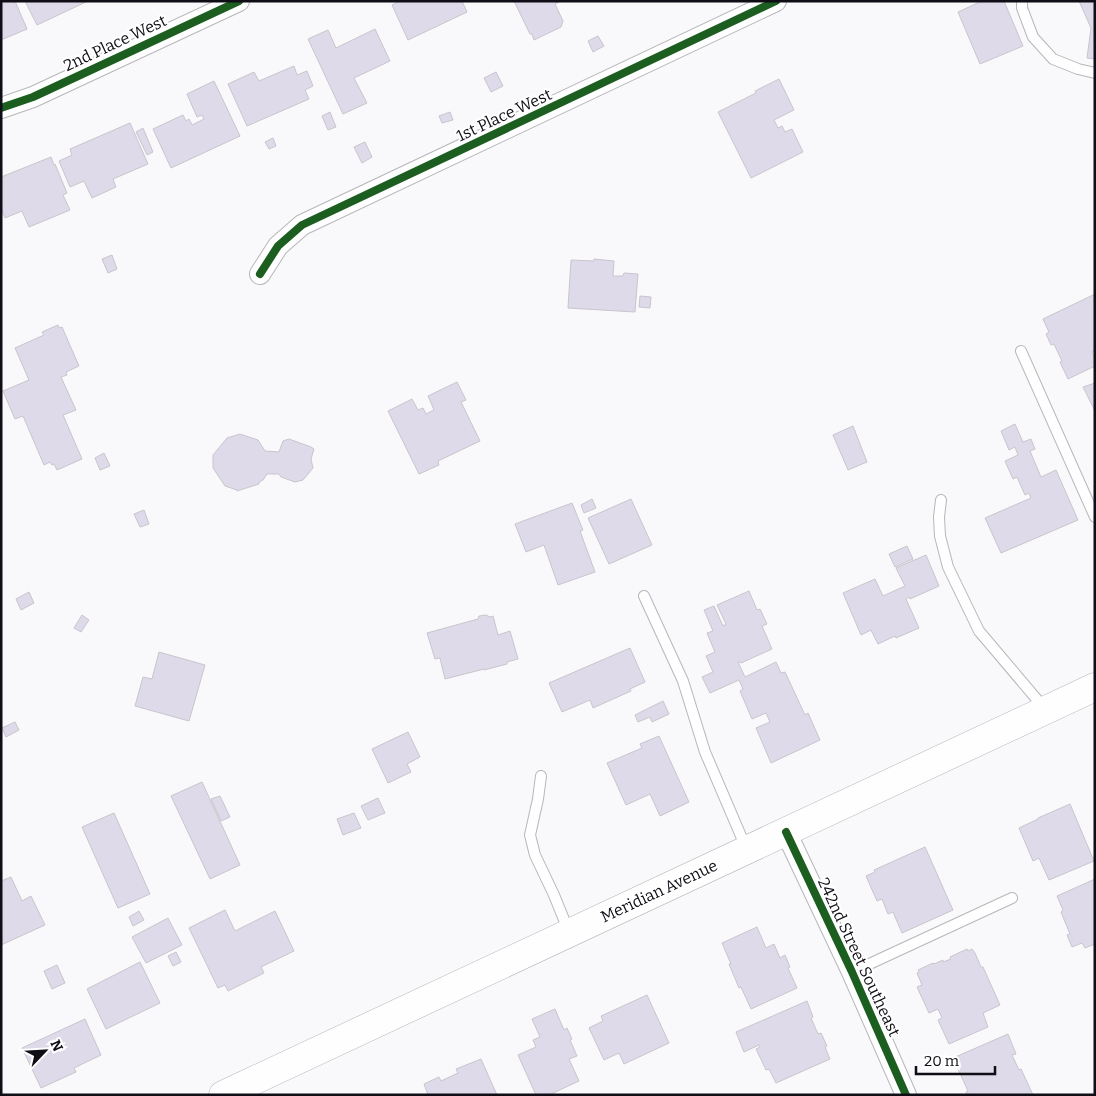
<svg xmlns="http://www.w3.org/2000/svg" width="1096" height="1096" font-family="Bitter,serif">
<rect width="100%" height="100%" fill="#f9f8fb"/>
<g fill="#dedae9" stroke="#c8c6cc">
<path d="M1,1H15L27,29L1,40Z"/>
<path d="M25,1H88L37,25Z"/>
<path d="M400,1H462L467,12L408,40L392,5Z"/>
<path d="M514,1H561L555,4L563,21L561,27L534,40L532,34H530Z"/>
<path d="M982,1H1004L1023,46L980,64L958,12Z"/>
<path d="M1079,1H1095V59L1087,58L1091,28Z"/>
<path d="M375,29L390,61L354,78L367,103L343,114L308,39L328,30L336,48Z"/>
<path d="M598,36L604,46L593,52L588,41Z"/>
<path d="M294,66L297,75L307,71L313,86L305,90L309,99L247,126L228,84L254,72L259,81Z"/>
<path d="M496,72L503,86L491,92L484,78Z"/>
<path d="M779,79L794,110L774,120L778,128L782,126L785,132L792,129L803,152L751,178L718,112L756,93L755,91Z"/>
<path d="M214,81L240,136L171,168L153,129L183,115L186,121L189,119L192,125L204,119L202,115L197,117L187,94Z"/>
<path d="M330,112L336,127L328,130L322,116Z"/>
<path d="M450,112L453,120L442,123L439,116Z"/>
<path d="M130,123L148,164L113,179L116,187L92,198L84,181L70,187L59,161L72,155L70,149Z"/>
<path d="M143,128L153,152L147,155L136,132Z"/>
<path d="M273,138L276,146L269,149L265,142Z"/>
<path d="M365,142L372,157L362,163L354,147Z"/>
<path d="M51,157L54,165L55,164L67,193L63,195L70,210L29,227L22,211L5,218L1,208V177Z"/>
<path d="M112,255L117,269L108,273L102,259Z"/>
<path d="M594,259L614,261L613,276H623L624,273L638,274L635,312L568,308L571,260L594,261Z"/>
<path d="M1095,294V351L1092,352L1095,358V366L1068,379L1060,362L1062,361L1054,344L1051,345L1046,334L1049,332L1043,319Z"/>
<path d="M640,296L651,297L650,308L639,307Z"/>
<path d="M58,325L59,328L62,327L79,366L66,372L67,375L61,377L76,410L63,415L82,459L57,470L54,464L52,465L50,462L44,465L23,416L15,419L3,391L29,380L15,348L44,335L42,332Z"/>
<path d="M457,382L466,400L461,402L480,441L438,461L439,465L419,474L388,411L412,399L418,410L423,408L426,414L434,410L428,396Z"/>
<path d="M1095,383V411L1083,387Z"/>
<path d="M1015,424L1023,442L1031,439L1035,449L1030,451L1041,477L1056,470L1078,520L1001,553L985,518L1031,498L1029,493L1025,495L1017,477L1013,479L1005,461L1018,455L1015,447L1009,450L1001,431Z"/>
<path d="M853,426L867,462L848,470L833,435Z"/>
<path d="M240,434L258,440L265,451L279,452L283,441L289,439L311,447L314,449L311,459L313,468L303,480L295,482L281,477L279,474H267L263,480L259,482V484L237,491V490L225,486L213,468V455L227,438Z"/>
<path d="M104,453L110,466L100,470L95,458Z"/>
<path d="M592,499L596,508L584,513L581,505Z"/>
<path d="M631,499L652,545L609,564L588,518Z"/>
<path d="M572,503L583,530L580,531L595,572L558,585L544,545L526,552L515,524Z"/>
<path d="M144,510L149,524L140,527L134,514Z"/>
<path d="M907,546L913,559L895,567L889,554Z"/>
<path d="M926,555L939,586L910,599L909,597L906,599L919,628L896,638L895,636L878,644L871,630L861,635L843,593L875,579L883,596L905,586L896,568Z"/>
<path d="M749,591L757,610L760,609L767,624L762,626L772,649L741,663L740,662H738L745,677L776,662L781,673L785,672L805,715L808,713L820,740L771,763L756,728L770,722L766,713L752,719L740,691L743,689L739,680L710,693L702,677L713,672L706,656L715,652L707,633L713,631L704,610L714,606L723,626L726,624L717,605Z"/>
<path d="M29,592L34,603L21,610L16,599Z"/>
<path d="M82,615L89,620L81,632L74,628Z"/>
<path d="M486,615L490,617L493,616L498,635L510,631L518,659L507,662V664L484,670V669L445,679L440,658L435,659L427,633L478,619L479,616Z"/>
<path d="M630,648L645,682L630,689L631,691L593,708L590,700L562,712L549,683Z"/>
<path d="M159,652L205,665L189,721L135,706L143,677L152,679Z"/>
<path d="M663,701L669,714L652,722L650,717L638,722L635,715Z"/>
<path d="M15,722L19,730L6,737L2,728Z"/>
<path d="M408,732L420,757L407,764L411,772L388,783L372,749Z"/>
<path d="M659,736L689,802L660,816L650,794L626,805L607,763L642,748L640,744Z"/>
<path d="M202,782L240,865L210,879L171,796Z"/>
<path d="M220,796L230,817L221,821L211,799Z"/>
<path d="M378,798L385,813L368,820L361,806Z"/>
<path d="M1070,804L1094,861L1049,880L1039,858L1033,861L1019,828L1038,819V818Z"/>
<path d="M114,813L150,894L118,908L82,827Z"/>
<path d="M354,813L361,828L343,835L337,819Z"/>
<path d="M925,847L953,910L902,933L893,912L888,914L882,899L877,901L866,876L875,872L874,870Z"/>
<path d="M11,877L22,901L31,896L45,925L1,945V881Z"/>
<path d="M1095,879V944L1085,948L1082,943L1072,947L1067,935L1070,934L1061,912L1063,910L1057,896Z"/>
<path d="M225,910L235,931L275,911L294,951L261,967L264,973L228,991L225,985L218,988L189,928Z"/>
<path d="M139,911L144,920L133,926L129,917Z"/>
<path d="M168,918L182,945L146,963L132,937Z"/>
<path d="M757,927L766,948L774,944L780,958L785,955L790,967L788,968L797,988L751,1009L741,987L739,988L729,964H731L722,943Z"/>
<path d="M967,949L968,951L972,949L975,953L981,967H983L1000,1005L983,1013L988,1027L949,1044L938,1020L942,1018L938,1009L929,1013L917,987L922,985L917,973L919,972L918,970L933,963L934,964L943,960V962L951,959L950,957Z"/>
<path d="M176,952L181,962L173,966L168,956Z"/>
<path d="M140,962L160,1003L106,1029L87,989Z"/>
<path d="M57,965L65,983L52,989L44,971Z"/>
<path d="M647,995L669,1043L624,1064L619,1053L604,1060L589,1028L603,1021L601,1016Z"/>
<path d="M807,1001L813,1017L811,1018L818,1034L821,1033L827,1046L825,1047L830,1059L776,1083L769,1069L766,1070L756,1049L760,1047L759,1045L744,1052L736,1032Z"/>
<path d="M555,1009L564,1030L567,1028L572,1039L570,1040L577,1056L569,1059L579,1081L549,1095H536L518,1055L536,1047L533,1040L540,1037L532,1019Z"/>
<path d="M85,1019L101,1055L74,1068L76,1072L41,1088L22,1048Z"/>
<path d="M1008,1034L1016,1054L1012,1055L1019,1070L1021,1069L1033,1095H967L966,1092L968,1091L953,1058Z"/>
<path d="M481,1059L497,1095H428L424,1084L439,1077L441,1081L458,1073L456,1069Z"/>
</g>
<g fill="none" stroke-linecap="round" stroke-linejoin="round">
<g stroke="#b7b6bb" stroke-width="12">
<g id="service">
<path d="M1022,1V8L1033,37L1053,59L1078,69L1095,73"/>
<path d="M1021,351L1095,517"/>
<path d="M941,500L939,517L940,536L948,567L979,631L1045,709"/>
<path d="M644,596L683,681L705,752L747,850"/>
<path d="M541,776L538,799L530,835L535,855L554,895L569,932"/>
<path d="M852,972L1012,898"/>
</g>
</g>
<g stroke="#b7b6bb" stroke-width="22">
<g id="minor">
<path d="M1,108L33,97L239,1"/>
<path d="M260,274L278,246L302,225L776,1"/>
<path d="M786,832L852,972L906,1095"/>
</g>
</g>
<g stroke="#b7b6bb" stroke-width="29">
<path id="secondary" d="M223,1095L1095,687"/>
</g>
<use href="#service" stroke="#fefefe" stroke-width="10"/>
<use href="#minor" stroke="#fefefe" stroke-width="20"/>
<use href="#secondary" stroke="#fefefe" stroke-width="28"/>
<g stroke="#fff" stroke-width="11">
<g id="cycleway">
<path d="M1,108L33,97L239,1"/>
<path d="M260,274L278,246L302,225L776,1"/>
<path d="M786,832L852,972L906,1095"/>
</g>
</g>
<use href="#cycleway" stroke="#1b5e20" stroke-width="8"/>
</g>
<g text-anchor="middle" dominant-baseline="central" stroke-width="4" stroke-linejoin="round" paint-order="stroke">
<g font-size="16" fill="#0f0d15" stroke="#fff">
<text transform="translate(115 43) rotate(-25)">2nd Place West</text>
<text transform="translate(504 115) rotate(-25)">1st Place West</text>
<text transform="translate(659 891) rotate(-25)">Meridian Avenue</text>
<text transform="translate(859 957) rotate(65)">242nd Street Southeast</text>
</g>
</g>
<rect width="1096" height="1096" fill="none" stroke="#0f0d15" stroke-width="5"/>
<g transform="translate(45 1051) rotate(65)" stroke="#ffffff" stroke-width="4" paint-order="stroke">
<path d="M0-4L9 19L0 12L-9 19Z" fill="#0f0d15"/>
<text y="-8" font-size="14" font-weight="bold" text-anchor="middle" fill="#0f0d15">N</text>
</g>
<path d="M916 1066v8h79v-8" fill="none" stroke="#0f0d15" stroke-width="2.5"/>
<text x="924" y="1066" font-size="15" fill="#0f0d15" stroke="#ffffff" stroke-width="4" paint-order="stroke">20 m</text>
</svg>
